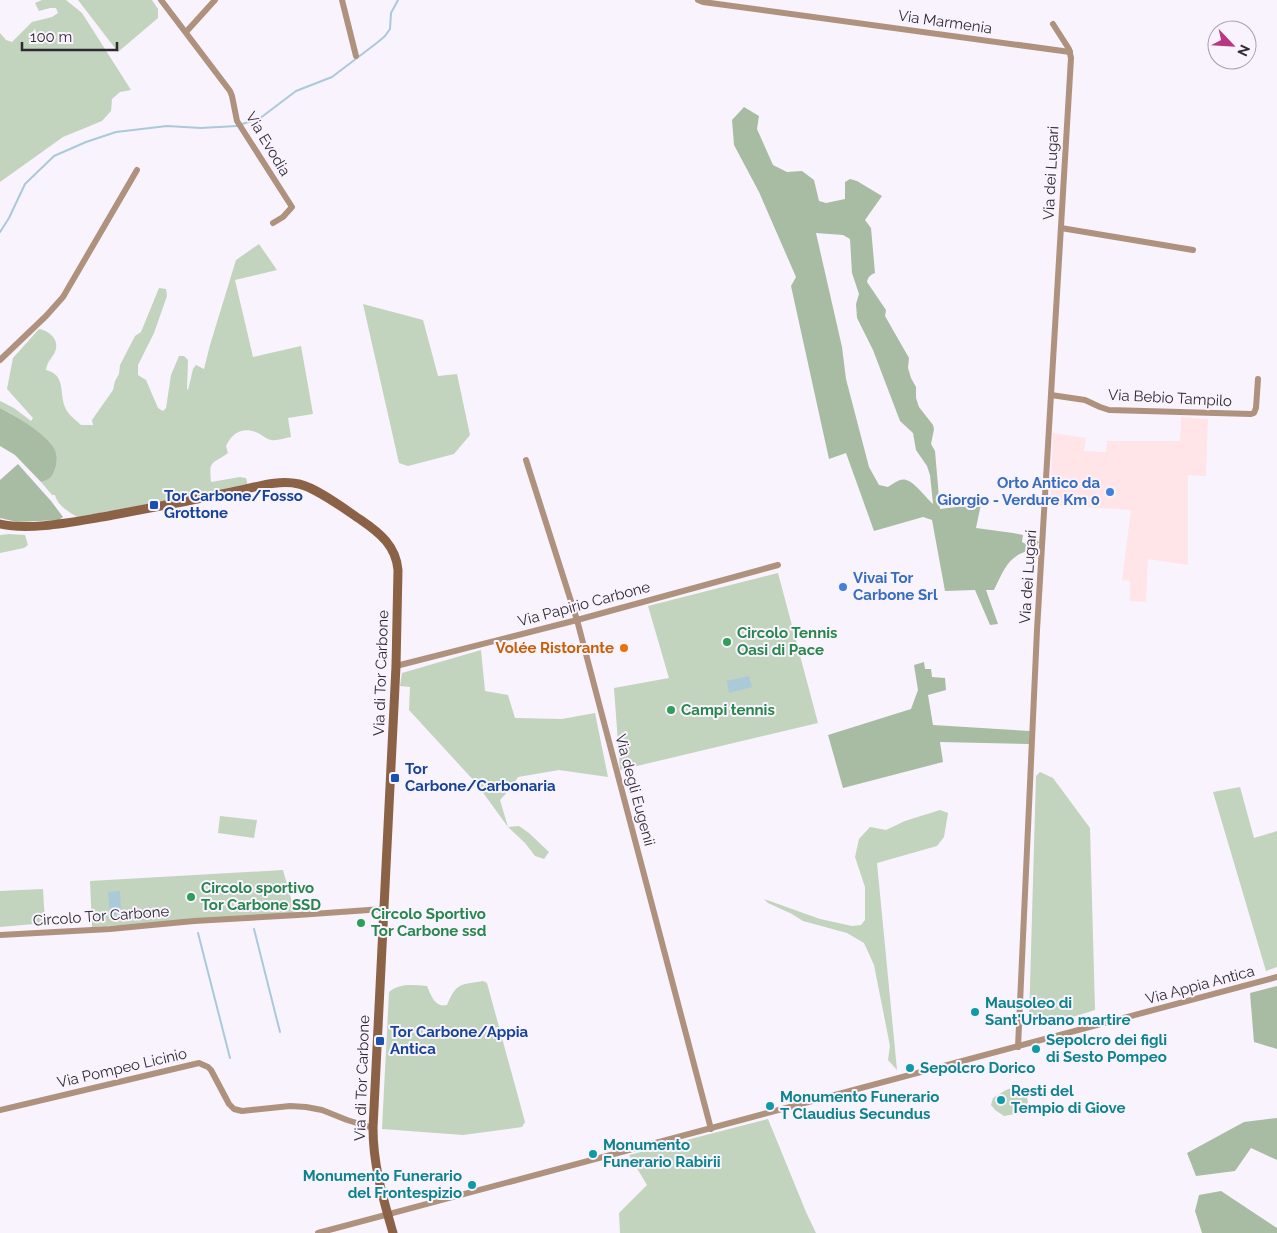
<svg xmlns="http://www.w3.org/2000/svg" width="1277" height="1233" font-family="Raleway,sans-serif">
<rect width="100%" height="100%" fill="#f9f3fd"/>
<path fill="#ffe4e8" d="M1181,417L1208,419L1206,476L1188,475V565L1148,559L1146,602L1130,601V581L1122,580L1131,510L1050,505L1053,433L1086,438L1084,451L1106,452L1107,441H1180Z"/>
<g fill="#c2d3be">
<path d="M42,0H66L82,13L131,90L120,92L112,99L111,111L102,121L63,137L0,182V33L6,40L12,42L32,22L52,17L58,13L56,8H50L39,11L35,3Z"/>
<path d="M78,0H152L158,9V18L118,52Z"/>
<path d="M259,244L277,270L235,280L253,357L301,346L313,414L288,418L291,437C285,438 277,441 271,440C267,439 263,436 260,434C245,426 233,431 226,446L228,453C211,465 209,460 211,482L240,477L246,478L248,486L77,517C69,512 57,505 55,495H52L41,482C54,478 54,474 57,461L32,428L12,414L0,408V401L14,408L31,421L33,418L7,389L13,358L39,329C50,331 60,340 55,352C52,358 47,362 46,370C66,375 59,392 65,407C67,414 76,420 81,425H93L92,420L113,390L115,381L119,374L120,365L135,336L141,332L159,288L166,289L167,296L154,333L138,365V375L146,380L158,408L163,411L166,408L171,375L179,356H184L188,360L187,389L188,390L193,369L196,365L204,369L210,345L236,260Z"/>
<path d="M363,304L423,320L438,376L457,374L470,435L454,454L408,466L399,463Z"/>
<path d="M9,534L25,535L28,545L24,548L0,553V535Z"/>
<path d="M778,573L818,723L620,770L614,688L669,678L648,606Z"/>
<path d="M481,650L485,691L508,695L515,718L562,719L595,713L608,777L559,770L518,777L509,790L500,800L508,827L519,826L529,833L549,852L544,859L535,856L525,843L508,827L476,783L409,710L410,687L400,686L402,673Z"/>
<path d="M1040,772L1053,778L1090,828L1095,1010L1044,1026L1033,1025L1029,1021L1036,776Z"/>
<path d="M1240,787L1254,838L1277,831V967L1266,971L1213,792Z"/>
<path d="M940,810L948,813L944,837L937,846L877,863L897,1070L888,1060L890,1046L874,965L864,943L847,933L803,921L792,914L768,903L764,899L820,919L852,926L861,925L865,920V887L855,857L859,839L870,827L886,830L905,821Z"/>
<path d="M220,816L257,820L254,838L218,833Z"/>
<path d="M283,870L295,913L92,927L90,881Z"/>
<path d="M43,889L45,923L0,927V891Z"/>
<path d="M483,981L487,983L525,1122L522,1127L463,1135L382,1129L389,992C400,983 413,985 427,986C431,995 435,1008 447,1005C457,982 460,985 483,981Z"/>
<path d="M1015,1087C1022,1090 1027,1094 1028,1102C1022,1113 1016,1114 1004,1116L995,1110L991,1105L993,1098L1006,1090Z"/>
<path d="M768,1119L806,1212L816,1233H620L619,1213L647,1185L629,1155Z"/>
</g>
<g fill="#a8bca3" fill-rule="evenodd">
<path d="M744,107L759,116L757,129L773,165L787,172L802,171L814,180L819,201L826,203L845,199V182L850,179L857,181L882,196L865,220L871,228L875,273C870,275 868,277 867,282L886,310L885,316L909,358L908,368L911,378L916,387V398L919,407L933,425L934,429L931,444L935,451L940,509L981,504L976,528L1013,533L1023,535L1022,542L1028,545L1035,539L1039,542L1034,550C1009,553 1004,570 994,590H986L998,624L990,625L975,590L945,591L932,520L923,517L874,531L846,453L829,459L791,286L796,277L759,192L734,145L732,120ZM816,233L843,235L850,239L852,273L859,294L856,304L857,318L873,350L900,421L913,433L916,450L927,466L930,475L933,504C926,498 915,482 906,480C900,478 893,484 888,487L879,485L869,467L846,379L842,347Z"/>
<path d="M0,408C16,416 39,430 51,444C56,449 58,460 56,466C53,477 51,479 41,482L15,455L0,446Z"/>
<path d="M18,464L51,501L63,517L59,520L17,522L0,518V480Z"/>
<path d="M924,662L925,669H931L932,677L945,678L946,690L928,695L933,725L1030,731L1029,744L940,742L943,762L843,788L828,735L911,709L918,690L914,665Z"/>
<path d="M1277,986V1049L1254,1042L1250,993Z"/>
<path d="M1277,1118V1160L1251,1148L1235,1171L1196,1176L1187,1153L1244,1122Z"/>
<path d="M1221,1191L1277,1228V1233H1202L1195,1211L1199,1195Z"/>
</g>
<g fill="#aac9d9">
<path d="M749,676L752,687L729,693L727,681Z"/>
<path d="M120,891L121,914L110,915L108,892Z"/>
</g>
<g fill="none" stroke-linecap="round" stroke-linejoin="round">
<g stroke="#aac9d9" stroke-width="2">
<path d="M242,124L259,119L296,91L332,77L378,42L385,36L390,29L391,13L398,0"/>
<path d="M0,232L9,218L25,184L54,156L86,142L116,132L167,126L201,128L237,126"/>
<path d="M254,929L280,1032"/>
<path d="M198,933L230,1058"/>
</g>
<g stroke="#af927e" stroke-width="6">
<path d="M161,0L230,91L232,96L237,121L292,207L283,217L273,223"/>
<path d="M342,0L356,56"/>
<path d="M698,0L703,2L1070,52"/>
<path d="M186,32L215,0"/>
<path d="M1061,228L1193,250"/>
<path d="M0,360L46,316L63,297L137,170"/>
<path d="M1051,395L1085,400L1100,407L1109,410L1251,414L1254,413L1256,408L1258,379"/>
<path d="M526,460L577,620L711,1129"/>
<path d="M396,666L577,620L778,565"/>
<path d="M0,935L110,929L194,921L298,915L383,909"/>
<path d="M1018,1047L1037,630L1071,58L1069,49L1053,24"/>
<path d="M0,1110L199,1063L208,1067L211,1070L229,1104L234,1109L242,1111L290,1106L306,1107L322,1110L347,1120L373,1128"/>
<path d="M318,1233L1277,977"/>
</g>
<path stroke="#8b6245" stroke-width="9" d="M0,524C29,531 72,522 102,517C145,509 189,501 232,492C254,488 277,479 299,484C317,488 346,510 361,520C380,533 396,546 398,570L396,666L373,1128C373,1165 383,1198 393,1233"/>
</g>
<g fill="#3f7fe0" stroke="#f9f3fd" stroke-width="2">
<circle cx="1110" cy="492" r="5"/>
<circle cx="843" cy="587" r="5"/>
</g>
<g fill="#1a4fb4" stroke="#f9f3fd" stroke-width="2">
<rect x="149" y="500" width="10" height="10" rx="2.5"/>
<rect x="390" y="773" width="10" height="10" rx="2.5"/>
<rect x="375" y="1036" width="10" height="10" rx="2.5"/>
</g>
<g fill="#2e9e5b" stroke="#f9f3fd" stroke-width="2">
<circle cx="727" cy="642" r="5"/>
<circle cx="671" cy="710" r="5"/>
<circle cx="191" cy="897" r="5"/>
<circle cx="361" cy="923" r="5"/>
</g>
<circle fill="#e8710a" stroke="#f9f3fd" stroke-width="2" cx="624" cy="648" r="5"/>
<g fill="#0f9aa8" stroke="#f9f3fd" stroke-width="2">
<circle cx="975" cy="1012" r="5"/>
<circle cx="1036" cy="1049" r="5"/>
<circle cx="910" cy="1068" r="5"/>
<circle cx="1001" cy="1100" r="5"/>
<circle cx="770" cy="1106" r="5"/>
<circle cx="593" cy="1154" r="5"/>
<circle cx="472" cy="1185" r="5"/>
</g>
<g text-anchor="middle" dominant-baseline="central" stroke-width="4" stroke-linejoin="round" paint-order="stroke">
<g font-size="15" fill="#2f2932" stroke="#f9f3fd">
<text transform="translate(945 22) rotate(8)">Via Marmenia</text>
<text transform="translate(268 144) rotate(59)">Via Evodia</text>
<text transform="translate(1051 173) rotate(-87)">Via dei Lugari</text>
<text transform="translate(1170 398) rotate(3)">Via Bebio Tampilo</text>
<text transform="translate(1028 577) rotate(-86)">Via dei Lugari</text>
<text transform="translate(584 604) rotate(-15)">Via Papirio Carbone</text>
<text transform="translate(381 673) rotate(-88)">Via di Tor Carbone</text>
<text transform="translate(635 790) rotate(75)">Via degli Eugenii</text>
<text transform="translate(101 916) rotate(-4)">Circolo Tor Carbone</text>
<text transform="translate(1200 985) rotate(-15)">Via Appia Antica</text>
<text transform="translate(122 1068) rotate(-13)">Via Pompeo Licinio</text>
<text transform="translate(362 1078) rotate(-88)">Via di Tor Carbone</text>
</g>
<g font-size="15" font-weight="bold" fill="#366cbe" stroke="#f9f3fd" text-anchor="end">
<text x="1100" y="483">Orto Antico da<tspan x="1100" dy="17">Giorgio - Verdure Km 0</tspan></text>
<text x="853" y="578" text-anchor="start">Vivai Tor<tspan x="853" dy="17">Carbone Srl</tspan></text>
</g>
<g font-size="15" font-weight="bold" fill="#164399" stroke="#f9f3fd" text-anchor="start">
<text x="164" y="496">Tor Carbone/Fosso<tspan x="164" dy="17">Grottone</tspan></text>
<text x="405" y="769">Tor<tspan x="405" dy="17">Carbone/Carbonaria</tspan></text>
<text x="390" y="1032">Tor Carbone/Appia<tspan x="390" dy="17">Antica</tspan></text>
</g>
<g font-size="15" font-weight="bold" fill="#27864d" stroke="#f9f3fd" text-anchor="start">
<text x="737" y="633">Circolo Tennis<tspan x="737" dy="17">Oasi di Pace</tspan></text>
<text x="681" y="710">Campi tennis</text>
<text x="201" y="888">Circolo sportivo<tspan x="201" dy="17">Tor Carbone SSD</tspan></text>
<text x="371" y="914">Circolo Sportivo<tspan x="371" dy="17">Tor Carbone ssd</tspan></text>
</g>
<g font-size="15" font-weight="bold" fill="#c56008" stroke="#f9f3fd" text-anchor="end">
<text x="614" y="648">Volée Ristorante</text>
</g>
<g font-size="15" font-weight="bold" fill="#0d838f" stroke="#f9f3fd" text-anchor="start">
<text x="985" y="1003">Mausoleo di<tspan x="985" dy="17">Sant'Urbano martire</tspan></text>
<text x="1046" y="1040">Sepolcro dei figli<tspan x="1046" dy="17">di Sesto Pompeo</tspan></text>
<text x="920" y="1068">Sepolcro Dorico</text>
<text x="1011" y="1091">Resti del<tspan x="1011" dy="17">Tempio di Giove</tspan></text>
<text x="780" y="1097">Monumento Funerario<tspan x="780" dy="17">T Claudius Secundus</tspan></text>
<text x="603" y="1145">Monumento<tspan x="603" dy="17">Funerario Rabirii</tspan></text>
<text x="462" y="1176" text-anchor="end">Monumento Funerario<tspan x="462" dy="17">del Frontespizio</tspan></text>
</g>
</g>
<g transform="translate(1232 45) rotate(115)"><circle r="24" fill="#f9f3fd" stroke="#a8a2ac"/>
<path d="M0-4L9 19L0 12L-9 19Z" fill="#b73782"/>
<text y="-8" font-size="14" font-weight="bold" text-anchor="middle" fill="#2f2932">N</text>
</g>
<path d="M22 42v8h95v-8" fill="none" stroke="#2f2932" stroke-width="2.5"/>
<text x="30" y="42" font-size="15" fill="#2f2932" stroke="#f9f3fd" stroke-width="4" paint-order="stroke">100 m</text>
</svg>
